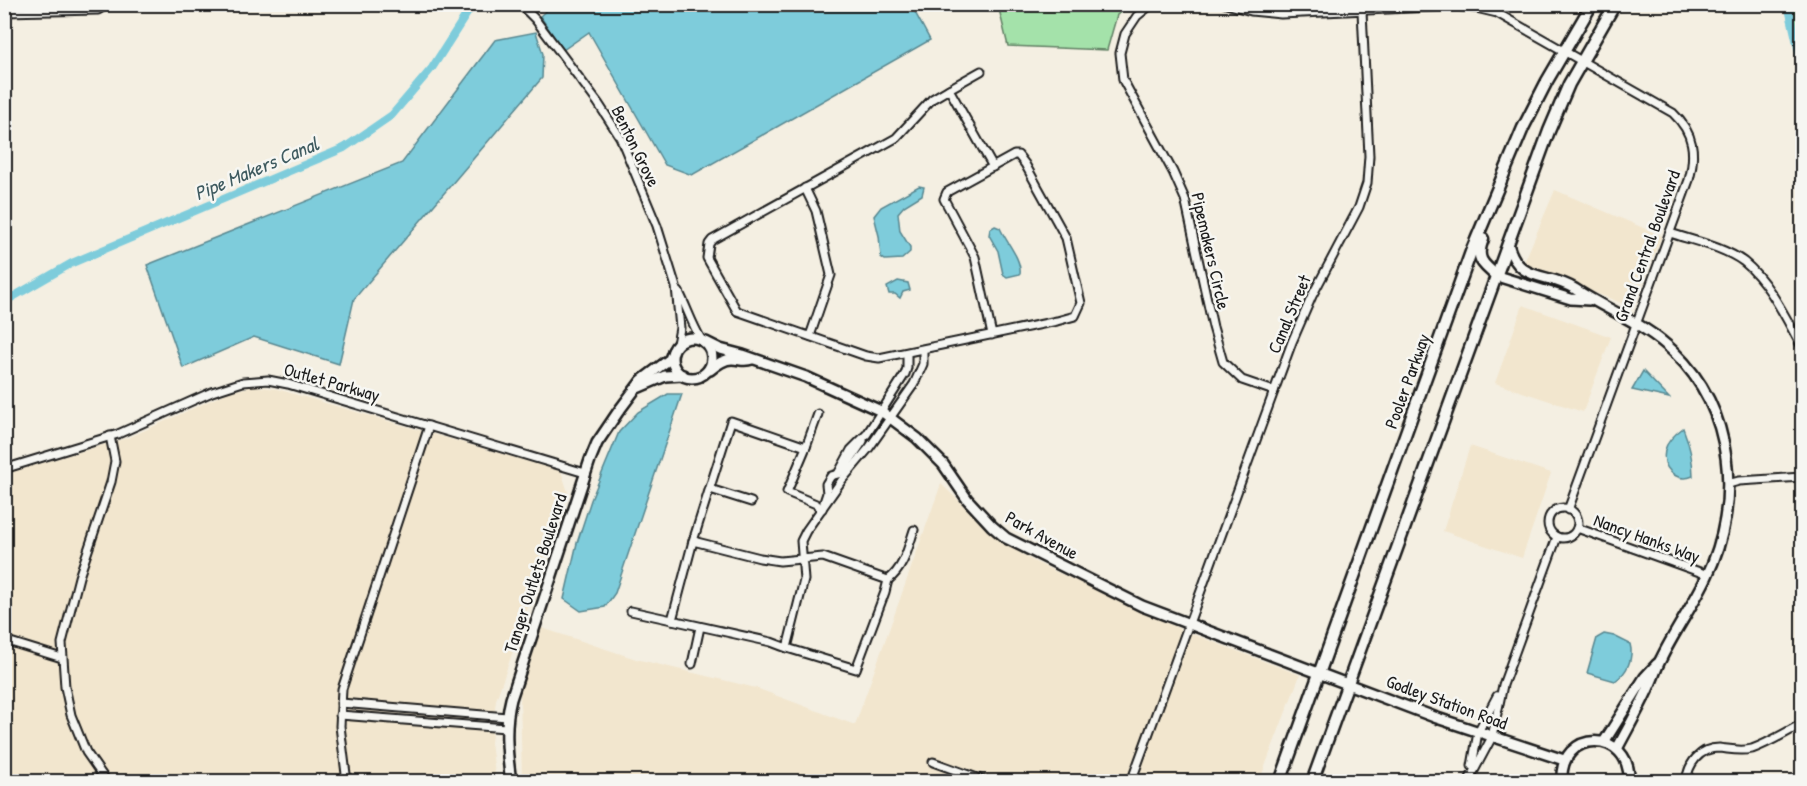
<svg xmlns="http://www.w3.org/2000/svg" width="1807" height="786" font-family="'Patrick Hand',sans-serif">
<rect width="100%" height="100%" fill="#f4efe2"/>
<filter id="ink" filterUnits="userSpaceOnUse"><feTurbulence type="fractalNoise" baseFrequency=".0167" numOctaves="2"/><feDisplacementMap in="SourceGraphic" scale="12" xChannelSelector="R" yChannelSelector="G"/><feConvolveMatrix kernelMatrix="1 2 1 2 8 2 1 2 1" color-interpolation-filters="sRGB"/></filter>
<g filter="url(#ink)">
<g fill="#f2e6ce">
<path d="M1555,190L1662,236L1632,307L1523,265Z"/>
<path d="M1523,305L1611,337L1583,412L1495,383Z"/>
<path d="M254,386L277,389L561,471L568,492L496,700L491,743L496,781L5,782V474L130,437L229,392Z"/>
<path d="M1470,446L1551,473L1522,558L1443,531Z"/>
<path d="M941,484L1003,542L1033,561L1182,630L1300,675L1259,782L522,781L520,693L539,627L636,659L756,688L855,725Z"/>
</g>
<g fill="#a4e2aa" stroke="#607f63" stroke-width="1.5">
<path d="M998,5V4L1130,5L1117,15L1107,50L1008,46Z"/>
<path d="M1788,5H1802V46Z"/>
</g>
<g fill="#7eccdb" stroke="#57868f" stroke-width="1.5">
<path d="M553,4L911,5L930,40L692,175L665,165L589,32L563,50L540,16Z"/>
<path d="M536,32L543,54L542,78L354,299L339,364L254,337L183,368L147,265L402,163L495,40Z"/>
<path d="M919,186L924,187L922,195L904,206L898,213L900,231L910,247V252L902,259L885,260L881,257L879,236L874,216L881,207Z"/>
<path d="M995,226L1000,228C1006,242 1022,259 1020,274L1007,277L1003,274L998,251L989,235L990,229Z"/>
<path d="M898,281L908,283L910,290L903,292L900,298L895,294H889L887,287Z"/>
<path d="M1643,371L1669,398L1632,390Z"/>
<path d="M668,394H682L615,593L605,607L581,611L564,599L577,543L591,500L619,432L638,412Z"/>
<path d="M1683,428C1689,443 1693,460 1693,476C1676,483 1661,468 1665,450C1667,441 1675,434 1683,428Z"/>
<path d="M1604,634L1614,636L1630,644C1634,658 1627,673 1615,681L1587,673L1597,638Z"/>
</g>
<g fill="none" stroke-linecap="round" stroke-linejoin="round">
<g stroke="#7eccdb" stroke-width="8">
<path d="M1788,4L1802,65"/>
<path d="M4,302L72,263L344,148L392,115L432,68L473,4"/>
</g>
<g stroke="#1c1c1c" stroke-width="11">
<g id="minor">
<path d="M520,4L535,19L598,103L620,137L657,226L676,287L680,328L677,344"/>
<path d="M1152,4L1137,16L1125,34L1120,53L1123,80L1173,172L1185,199L1213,327L1223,362L1242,380L1274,391"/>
<path d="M1226,4L1251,11L1281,14L1453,6L1476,8L1497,13L1673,113C1694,133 1696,153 1689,180L1568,510"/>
<path d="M4,12L98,10L108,4"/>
<path d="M981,71L949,89L993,167"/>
<path d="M949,89L932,99L896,138L712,240L709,244L707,258L737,311L866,356L879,358L1057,321L1075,316L1081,303L1066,238L1025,164L1018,155H1014L947,192L944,199L975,257L992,335"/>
<path d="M805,188L816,211L831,275L810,336"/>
<path d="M1670,233C1694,241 1724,247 1744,262C1770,283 1786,319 1802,347"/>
<path d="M679,292C687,308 692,324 701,339"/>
<path d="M806,447L818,414"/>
<path d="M4,469L118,434L212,392L243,382L268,380L288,384L585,473"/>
<path d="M842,472L863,441"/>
<path d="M1728,484L1739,481L1802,477"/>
<path d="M710,489L751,502"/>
<path d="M824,502L827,493L826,484L831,476L838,474L851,450L867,434L905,374L907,368V353"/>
<circle cx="1563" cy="523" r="15"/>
<path d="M1577,528L1708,575"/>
<path d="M693,541L731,421L806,447L787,492L816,504L822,509"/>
<path d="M888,580C904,568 908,548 914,530"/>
<path d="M631,611L672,620"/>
<path d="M4,640L62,658"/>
<path d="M787,648L771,642L672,620L693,541L760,558L780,561L823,557L888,580L885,592L856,669L787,648L804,580L801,541L806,531L842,480L869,448L914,384L923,364V350"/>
<path d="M692,664L700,627"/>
<path d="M341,703L507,717"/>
<path d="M340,715L506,728"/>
<path d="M933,762L988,782"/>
<path d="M1472,766L1478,732L1497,696"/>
<path d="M107,782L86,752L71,715L65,687L62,643L79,577L111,482L115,461L110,436"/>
<path d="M347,782L340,726L342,689L429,426"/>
<path d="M1131,782L1292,342L1312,296L1359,207L1367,183L1369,156L1362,11"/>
<path d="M1468,782L1492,737L1503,685L1557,537"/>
<path d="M1686,782C1688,764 1699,748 1719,748C1730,749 1740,752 1752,749C1769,743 1786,732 1802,724"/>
</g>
</g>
<g stroke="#1c1c1c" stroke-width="14">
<g id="tertiary">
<path d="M1508,244C1519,284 1546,271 1575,289C1608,311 1645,323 1674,352C1734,410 1742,503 1707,576C1694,604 1675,630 1661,659C1657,666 1655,673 1652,680C1642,704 1629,726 1617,749"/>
<path d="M1497,276L1571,299L1589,300"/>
<circle cx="692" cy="358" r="20"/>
<path d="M706,342L720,349L743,355L806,377L881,411L917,438L943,464L967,499L992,526L1006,538L1142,606L1437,718L1564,760"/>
<path d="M710,370C716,365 724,359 732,359C740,359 744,362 752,359"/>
<path d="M637,388L665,376L683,375"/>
<path d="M1604,742L1645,677L1657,664"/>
<path d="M511,782C507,753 504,727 511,699L590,460L597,443L618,412L642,380L670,359L673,351"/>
<path d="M1562,782C1558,728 1632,728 1629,782"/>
</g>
</g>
<g stroke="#1c1c1c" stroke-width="15">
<g id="primary">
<path d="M1483,239C1475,258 1482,264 1497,276"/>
<path d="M1280,782L1471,252L1523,128L1547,81L1592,4"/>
<path d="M1312,782L1549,131L1569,84L1615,4"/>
</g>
</g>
<use href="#minor" stroke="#f6f6f2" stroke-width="7"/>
<use href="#tertiary" stroke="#f6f6f2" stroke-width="9"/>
<use href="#primary" stroke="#f6f6f2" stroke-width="10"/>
</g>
</g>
<g text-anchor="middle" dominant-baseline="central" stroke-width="5" stroke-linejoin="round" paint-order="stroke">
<g font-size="18" fill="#1c1c1c" stroke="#f6f6f2">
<text transform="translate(636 146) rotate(64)">Benton Grove</text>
<text transform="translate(1647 246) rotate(-70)">Grand Central Boulevard</text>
<text transform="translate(1211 251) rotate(77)">Pipemakers Circle</text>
<text transform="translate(1289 314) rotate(-67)">Canal Street</text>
<text transform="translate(1407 381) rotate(-70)">Pooler Parkway</text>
<text transform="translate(332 382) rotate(16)">Outlet Parkway</text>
<text transform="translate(1042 535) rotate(29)">Park Avenue</text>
<text transform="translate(1647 538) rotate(20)">Nancy Hanks Way</text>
<text transform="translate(535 573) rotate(-72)">Tanger Outlets Boulevard</text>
<text transform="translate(1447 702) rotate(20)">Godley Station Road</text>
</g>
<g font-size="20" font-style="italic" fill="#3e5a5f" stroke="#f6f6f2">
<text transform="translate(256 168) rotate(-23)">Pipe Makers Canal</text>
</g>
</g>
<rect width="1807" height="786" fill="none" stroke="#f6f6f2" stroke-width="24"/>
<rect x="12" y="12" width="1783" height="762" fill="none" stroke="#1c1c1c" stroke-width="2" filter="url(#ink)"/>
</svg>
